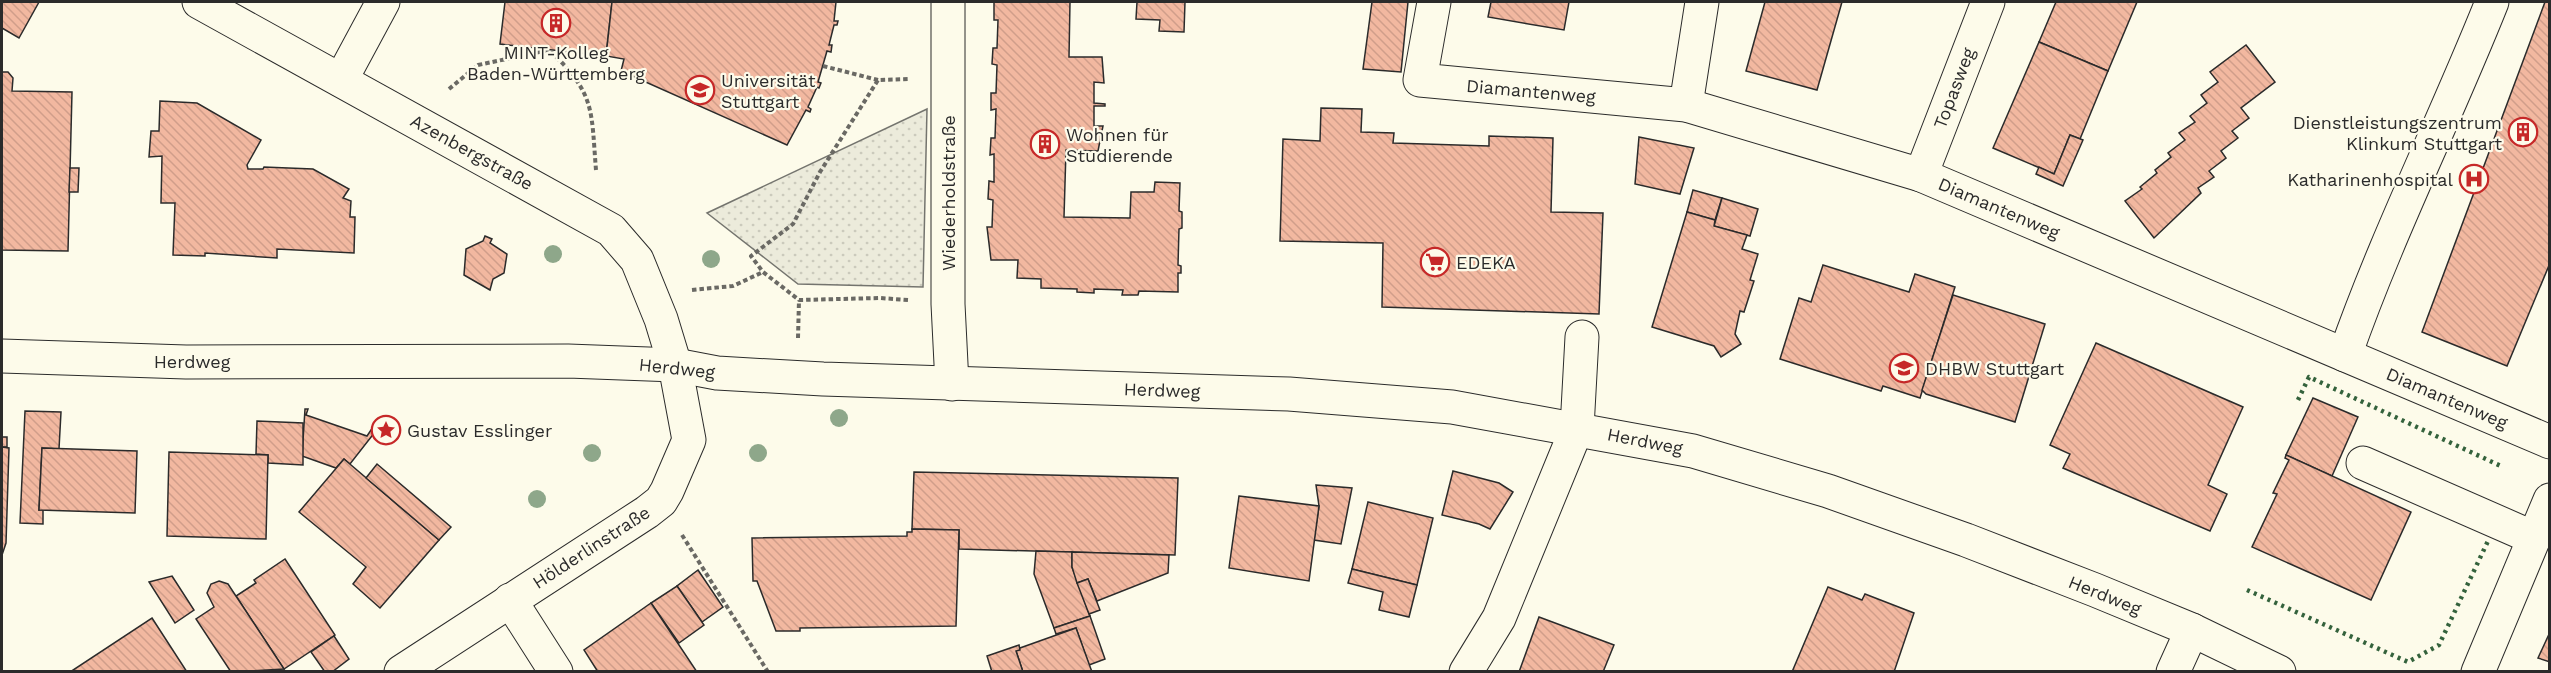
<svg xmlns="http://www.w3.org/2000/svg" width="2551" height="673" font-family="'Work Sans',sans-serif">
<defs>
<pattern id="grass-dots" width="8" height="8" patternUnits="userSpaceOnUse" patternTransform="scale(1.5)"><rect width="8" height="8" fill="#ecebdb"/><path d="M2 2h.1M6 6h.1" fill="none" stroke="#cbcabc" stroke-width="1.8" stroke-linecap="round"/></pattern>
<pattern id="building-back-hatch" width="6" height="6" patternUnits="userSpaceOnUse" patternTransform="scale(1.5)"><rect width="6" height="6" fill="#f2b8a0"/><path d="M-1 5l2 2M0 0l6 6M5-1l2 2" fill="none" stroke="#d09e8a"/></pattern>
</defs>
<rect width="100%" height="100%" fill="#fdfbea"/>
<path fill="url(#grass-dots)" stroke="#74746e" stroke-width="1.5" d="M927,109L923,287L798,284L707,213Z"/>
<g fill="url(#building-back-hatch)" stroke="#2b2b2b" stroke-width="1.5">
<path d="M2,2H39L19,38L2,28Z"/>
<path d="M505,2H612L606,56L500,44Z"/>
<path d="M612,2H836L834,21H838L837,25H834L829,45H832L831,52L827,51L818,82L821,83L819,88L817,87L808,107L811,109L810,112L806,110L787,145L621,71L624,59L606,56Z"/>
<path d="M994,2H1070L1069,57H1102L1104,83L1094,82V103L1105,104V106H1094V126H1103L1098,151L1066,150L1064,217L1130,218L1131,192H1154L1155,182L1180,183L1179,211L1182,212V228L1179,229L1178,265L1181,266V273H1178V292L1139,291L1138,295H1122L1123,290L1094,289V293L1077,292V289L1041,288V279L1017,278L1018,260H991L987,227H992L993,200L988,199L989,181L994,182V154L990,155L991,138H995L996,109L991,110V93H996L997,65L992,64L993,48H997L998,20H994Z"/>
<path d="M1137,2H1185L1184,32L1159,31L1160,20L1136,19Z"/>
<path d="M1372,2H1408L1401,72L1363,69Z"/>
<path d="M1491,2H1569L1564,30L1488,17Z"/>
<path d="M1765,2H1842L1817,90L1746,71Z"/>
<path d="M2056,2H2137L2108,71L2039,42Z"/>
<path d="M2545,2H2550V263L2507,366L2422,332Z"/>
<path d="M2039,42L2108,71L2080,139L2070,135L2054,174L1993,148Z"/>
<path d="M2246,45L2275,82L2241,108L2249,118L2232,131L2238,138L2221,151L2226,158L2209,171L2214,177L2198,188L2201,193L2154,238L2125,201L2142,189L2140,187L2157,173L2155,170L2171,157L2168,153L2185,140L2179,133L2195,122L2190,116L2207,103L2201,95L2218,82L2210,72Z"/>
<path d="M2,72H8L13,78L12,91L72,92L68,251L2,250Z"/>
<path d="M160,101L197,103L261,140L247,165L248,169H263L264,167L313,169L349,189L343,198L351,201L350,217H355L354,253L277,249V258L205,253V256L173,255L175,203H161L162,156L149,157L151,131H159Z"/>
<path d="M1321,108L1362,109L1361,132L1394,133L1393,143L1489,146V136L1553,138L1551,212L1603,213L1599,314L1382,307L1383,243L1280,241L1283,139L1320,141Z"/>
<path d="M2070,135L2083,140L2063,186L2036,174L2039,167L2054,174Z"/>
<path d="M1639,137L1694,148L1680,194L1635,184Z"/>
<path d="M70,168H79L78,192H69Z"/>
<path d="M1693,190L1722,198L1715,220L1687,212Z"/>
<path d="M1722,198L1758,209L1750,236L1714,226Z"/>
<path d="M1687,212L1715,220L1714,226L1747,235L1742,249L1758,254L1750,280L1754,281L1744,312L1740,311L1735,334L1741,344L1721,357L1714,346L1652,327Z"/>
<path d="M485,236L492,239L490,243L507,254L504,273L493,279L490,290L464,275L466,249L483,241Z"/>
<path d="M1823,265L1909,292L1915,274L1955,287L1920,398L1883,386L1881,391L1780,359L1799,298L1811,302Z"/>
<path d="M1953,295L2045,324L2015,422L1926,394L1922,390Z"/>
<path d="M2096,343L2243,407L2208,485L2227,494L2210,531L2063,468L2070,454L2050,445Z"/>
<path d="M2313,398L2358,417L2332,476L2286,455Z"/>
<path d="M305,409H308L306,415L367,436L371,430L375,432L350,464L344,459L336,468L302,456Z"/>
<path d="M25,411L61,412L59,449L42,448L39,510L43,509V524L20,523Z"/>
<path d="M257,421L303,423V465L268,463V455L256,454Z"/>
<rect x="2" y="437" width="5" height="10"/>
<path d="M2,447L9,448L6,543L2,555Z"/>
<path d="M42,448L137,451L135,513L39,510Z"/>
<path d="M169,452L268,455L266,539L167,536Z"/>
<path d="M2286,455L2411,512L2371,600L2252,547L2277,494L2273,493L2289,460L2285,458Z"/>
<path d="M344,459L439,540L380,608L353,584L366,567L299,512Z"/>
<path d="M377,464L451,527L439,540L366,478Z"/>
<path d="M1453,471L1499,483L1513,492L1490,529L1479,524L1442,515Z"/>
<path d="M914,472L1178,478L1175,555L959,549V530L912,529Z"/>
<path d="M1316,485L1352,488L1341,544L1314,540L1319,506Z"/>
<path d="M1239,496L1319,506L1309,581L1229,568Z"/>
<path d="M1368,502L1433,518L1417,585L1352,569Z"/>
<path d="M912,529L959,530L956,626L800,628V631H776L757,581H753L752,538L907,536V532H912Z"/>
<path d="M1036,551L1072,552V567L1090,616L1054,628L1034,574Z"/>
<path d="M1072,552L1169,555L1168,573L1097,601L1088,579L1077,583L1072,567Z"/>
<path d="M285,559L335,635L284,669L236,596L256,583L254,580Z"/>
<path d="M1352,569L1417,585L1409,617L1379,610L1383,592L1348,583Z"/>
<path d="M698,570L723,607L702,622L677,586Z"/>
<path d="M172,576L194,610L175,623L149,582Z"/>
<path d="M1088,579L1100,610L1089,614L1077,583Z"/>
<path d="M219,581L228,584L284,669L231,672L196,619L214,607L207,593L211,584Z"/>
<path d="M677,586L704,625L679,643L651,603Z"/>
<path d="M1828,587L1862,600L1865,594L1914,613L1894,672H1792Z"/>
<path d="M651,603L697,672H598L584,650Z"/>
<path d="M1090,616L1105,659L1089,665L1076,628L1056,634L1054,628Z"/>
<path d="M1539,617L1614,645L1603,672H1519Z"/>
<path d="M152,618L187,672H70Z"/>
<path d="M1076,628L1092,672H1023L1016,651L1020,648Z"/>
<path d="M2550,632V662L2538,658Z"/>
<path d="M334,636L349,659L332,672H325L311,652Z"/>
<path d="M1019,645L1020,650L1016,651L1023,672H992L987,656Z"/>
</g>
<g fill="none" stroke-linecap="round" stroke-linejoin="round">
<g stroke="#2b2b2b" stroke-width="35">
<g id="minor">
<path d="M199,2L611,230L637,260L661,319L675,365L689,440L667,491L661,501L647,512L401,672"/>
<path d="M948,2V304L952,384"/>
<path d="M1434,2L1420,80L1686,105L1921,175L2550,442"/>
<path d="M341,80L383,2"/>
<path d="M1686,105L1702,2"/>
<path d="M1921,175L1988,2"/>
<path d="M2345,355C2387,235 2445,120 2492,2"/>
<path d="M2,356L186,362L568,361L675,365L717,373L823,379L1289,394L1452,407L1693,451L1828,491L1966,540L2095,590L2192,630L2279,672"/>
<path d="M2363,463L2534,538"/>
<path d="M510,600L556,672"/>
<path d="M1466,672L1499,618L1577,428L1582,337"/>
<path d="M2173,672L2192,630"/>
<path d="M2478,672L2550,500"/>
</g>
</g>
<g stroke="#6a6964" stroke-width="4" stroke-dasharray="4.5 3" stroke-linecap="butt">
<path d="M823,66L878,80"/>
<path d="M449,89L478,65L549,50C596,94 591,110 596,170"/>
<path d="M692,290L733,286L763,272"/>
<path d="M908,300L880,298L799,300L763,272L751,256L793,224L820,172L878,80L908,79"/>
<path d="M798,338L799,300"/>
<path d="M682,535L768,672"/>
</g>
<use href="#minor" stroke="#fdfbea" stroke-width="33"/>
<g stroke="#34623c" stroke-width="4.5" stroke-dasharray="3 4.5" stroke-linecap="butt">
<path d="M2298,400L2309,377L2503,467"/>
<path d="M2247,590L2408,662L2439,645L2488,541"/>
</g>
</g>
<g fill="#8ea78a">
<circle cx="553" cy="254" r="9"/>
<circle cx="711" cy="259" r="9"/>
<circle cx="839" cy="418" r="9"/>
<circle cx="592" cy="453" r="9"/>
<circle cx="758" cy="453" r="9"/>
<circle cx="537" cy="499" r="9"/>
</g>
<defs>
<g id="building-ring" transform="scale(1.5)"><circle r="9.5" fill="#fdfbea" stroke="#c62828" stroke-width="1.5"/><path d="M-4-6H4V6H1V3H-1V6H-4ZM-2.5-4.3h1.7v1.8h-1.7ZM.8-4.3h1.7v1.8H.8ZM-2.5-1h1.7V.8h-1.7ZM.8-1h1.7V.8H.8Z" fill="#c62828"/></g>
<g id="university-ring" transform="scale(1.5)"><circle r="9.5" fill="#fdfbea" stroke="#c62828" stroke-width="1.5"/><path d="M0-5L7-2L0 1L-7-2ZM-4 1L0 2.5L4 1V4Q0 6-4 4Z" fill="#c62828"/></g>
<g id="hospital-ring" transform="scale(1.5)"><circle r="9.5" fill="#fdfbea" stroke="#c62828" stroke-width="1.5"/><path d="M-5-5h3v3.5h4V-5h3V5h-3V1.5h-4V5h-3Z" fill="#c62828"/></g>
<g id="supermarket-ring" transform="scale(1.5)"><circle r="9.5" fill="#fdfbea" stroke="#c62828" stroke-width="1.5"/><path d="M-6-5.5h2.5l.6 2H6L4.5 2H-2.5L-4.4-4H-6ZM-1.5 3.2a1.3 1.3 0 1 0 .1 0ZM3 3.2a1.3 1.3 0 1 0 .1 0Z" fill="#c62828"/></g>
<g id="sight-ring" transform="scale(1.5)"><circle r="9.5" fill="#fdfbea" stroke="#c62828" stroke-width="1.5"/><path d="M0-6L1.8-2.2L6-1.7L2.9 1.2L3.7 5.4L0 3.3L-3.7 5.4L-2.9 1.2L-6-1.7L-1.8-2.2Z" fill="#c62828"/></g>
</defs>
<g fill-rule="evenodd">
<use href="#building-ring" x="556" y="23"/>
<use href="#university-ring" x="700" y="90"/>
<use href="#building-ring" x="2523" y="132"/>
<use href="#building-ring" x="1045" y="144"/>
<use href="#hospital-ring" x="2474" y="179"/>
<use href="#supermarket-ring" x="1435" y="262"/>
<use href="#university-ring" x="1904" y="368"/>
<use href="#sight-ring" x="386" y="430"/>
</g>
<g text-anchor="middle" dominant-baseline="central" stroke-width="4.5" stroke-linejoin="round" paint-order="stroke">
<g font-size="18" fill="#2b2b2b" stroke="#fdfbea" text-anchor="start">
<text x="556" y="52" text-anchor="middle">MINT-Kolleg<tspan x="556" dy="21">Baden-Württemberg</tspan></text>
<text x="721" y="80">Universität<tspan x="721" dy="21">Stuttgart</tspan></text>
<text x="2502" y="122" text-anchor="end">Dienstleistungszentrum<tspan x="2502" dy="21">Klinkum Stuttgart</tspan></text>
<text x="1066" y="134">Wohnen für<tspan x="1066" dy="21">Studierende</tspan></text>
<text x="2453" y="179" text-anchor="end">Katharinenhospital</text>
<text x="1456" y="262">EDEKA</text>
<text x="1925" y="368">DHBW Stuttgart</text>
<text x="407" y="430">Gustav Esslinger</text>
</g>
<g font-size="18" fill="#2b2b2b" stroke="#fdfbea">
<text transform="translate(1954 88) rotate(-69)">Topasweg</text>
<text transform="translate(1531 91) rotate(5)">Diamantenweg</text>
<text transform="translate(472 152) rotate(29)">Azenbergstraße</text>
<text transform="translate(948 193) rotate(-90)">Wiederholdstraße</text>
<text transform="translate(1999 208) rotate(23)">Diamantenweg</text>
<text x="192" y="361">Herdweg</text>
<text transform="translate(677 368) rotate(6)">Herdweg</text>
<text transform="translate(1162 390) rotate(2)">Herdweg</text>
<text transform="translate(2447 398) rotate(23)">Diamantenweg</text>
<text transform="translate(1645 441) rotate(11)">Herdweg</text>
<text transform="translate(591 547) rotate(-33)">Hölderlinstraße</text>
<text transform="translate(2105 595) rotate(22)">Herdweg</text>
</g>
</g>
<rect width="2551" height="673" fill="none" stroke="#2b2b2b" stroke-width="6"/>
</svg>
